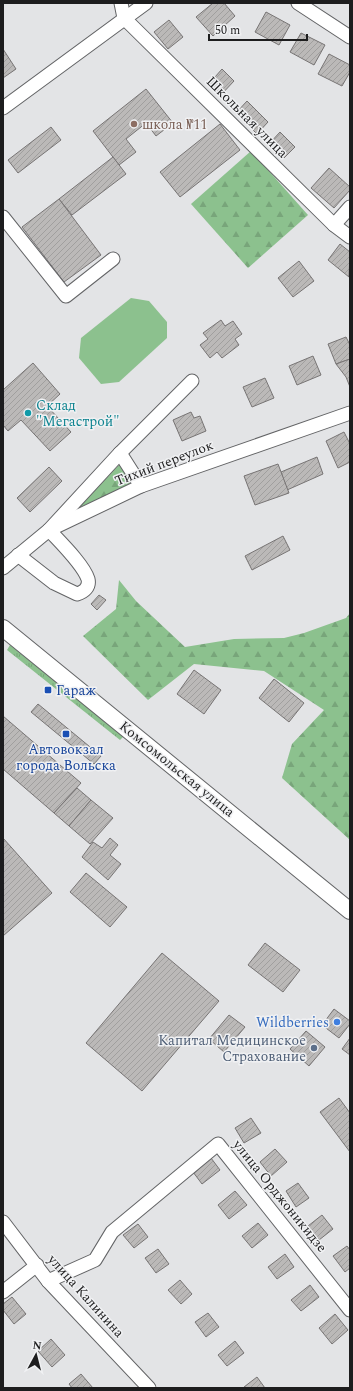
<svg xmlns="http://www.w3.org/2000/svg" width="353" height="1391" font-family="Spectral,serif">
<defs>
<pattern id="grass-tufts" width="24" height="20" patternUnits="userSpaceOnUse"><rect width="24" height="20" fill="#8cc18e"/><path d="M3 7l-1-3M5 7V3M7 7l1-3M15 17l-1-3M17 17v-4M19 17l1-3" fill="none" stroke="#78a57a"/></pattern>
<pattern id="forest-firs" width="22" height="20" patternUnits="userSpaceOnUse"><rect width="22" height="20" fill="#8cc18e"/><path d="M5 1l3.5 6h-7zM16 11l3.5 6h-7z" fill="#78a57a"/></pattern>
<pattern id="building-hatch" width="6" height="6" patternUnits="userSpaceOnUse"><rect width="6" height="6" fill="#bbb9b8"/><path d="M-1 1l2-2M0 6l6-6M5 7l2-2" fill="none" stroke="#a09f9e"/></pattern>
</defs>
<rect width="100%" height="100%" fill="#e3e4e6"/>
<path fill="url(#grass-tufts)" d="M10,645L124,736L120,740L7,650Z"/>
<g fill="url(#forest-firs)">
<path d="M251,151L308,215L248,268L191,204Z"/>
<path d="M120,464L131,485L78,508Z"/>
<path d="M119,580L136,601L185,647L234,639L284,638L304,633L346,618L350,613V840L282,778L292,744L324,710L264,671L194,664L148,700L83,636L116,609Z"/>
</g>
<path fill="#8cc18e" d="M131,298L149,301L167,322V338L119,382L101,384L79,358L81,338Z"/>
<g fill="url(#building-hatch)" stroke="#777474">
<path d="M213,3H224L235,16L213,36L196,17Z"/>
<path d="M266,12L290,25L279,45L255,32Z"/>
<path d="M169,20L183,37L168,49L154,32Z"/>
<path d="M301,33L325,45L314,65L290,52Z"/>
<path d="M3,49L16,69L3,78Z"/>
<path d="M329,54L350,65V72L342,86L318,74Z"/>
<path d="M222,69L234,81L220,96L208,85Z"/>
<path d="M146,89L173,123L156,136L146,123L126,139L136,152L119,165L93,131Z"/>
<path d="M247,101L268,122L257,134L236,113Z"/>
<path d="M220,124L240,150L180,197L160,172Z"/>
<path d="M51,127L61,140L18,173L8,160Z"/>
<path d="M280,132L295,147L284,158L269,144Z"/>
<path d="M113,157L126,174L72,215L59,199Z"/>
<path d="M329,168L350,187V190L334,208L311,188Z"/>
<path d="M59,199L101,255L64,282L22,227Z"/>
<path d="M340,244L350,252L349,277L328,260Z"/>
<path d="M299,261L314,281L293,297L278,278Z"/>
<path d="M221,320L225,326L233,321L242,334L235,339L239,345L222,358L217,352L210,358L200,345L208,339L203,333Z"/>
<path d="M346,337L350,345V359L336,364L328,344Z"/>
<path d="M313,356L321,375L297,385L289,366Z"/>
<path d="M350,359V387L346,377L336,364Z"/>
<path d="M33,363L60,394L47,406L71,432L50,451L21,420L8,431L3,425V390Z"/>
<path d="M265,378L274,398L252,407L243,387Z"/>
<path d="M191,412L194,418L200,416L206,431L182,441L173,420Z"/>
<path d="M344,432L350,444V462L338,468L326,441Z"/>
<path d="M317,457L323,474L287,490L281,472Z"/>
<path d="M278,464L289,493L255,505L244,476Z"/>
<path d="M49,467L62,481L30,512L17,498Z"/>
<path d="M283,536L290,550L252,570L245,556Z"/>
<path d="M99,595L106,600L97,610L91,604Z"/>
<path d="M194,670L221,690L204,714L177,694Z"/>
<path d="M274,679L304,703L289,722L259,698Z"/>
<path d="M38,704L101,756L94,764L31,712Z"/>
<path d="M3,716L81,783L54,813L3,769Z"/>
<path d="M77,788L91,800L69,826L54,813Z"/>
<path d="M91,800L113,818L90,844L69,826Z"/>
<path d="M3,838L52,893L3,936Z"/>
<path d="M110,838L118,845L110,855L121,864L108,880L82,857L93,842L102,848Z"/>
<path d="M86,873L127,907L110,927L70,892Z"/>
<path d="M265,943L300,970L283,992L248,965Z"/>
<path d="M162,953L219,1001L142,1091L86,1043Z"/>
<path d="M334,1009L350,1021V1024L339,1038L322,1025Z"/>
<path d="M229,1015L245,1027L224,1052L209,1039Z"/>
<path d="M306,1031L325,1047L309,1066L290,1049Z"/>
<path d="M350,1038V1055L342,1049Z"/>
<path d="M339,1098L350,1113V1152L320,1112Z"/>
<path d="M251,1118L261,1133L244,1143L235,1128Z"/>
<path d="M275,1149L287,1162L271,1176L260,1162Z"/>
<path d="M211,1158L220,1170L202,1184L193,1172Z"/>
<path d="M298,1183L309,1198L296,1207L286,1191Z"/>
<path d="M235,1191L247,1205L229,1219L218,1205Z"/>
<path d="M322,1215L333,1229L319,1240L308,1226Z"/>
<path d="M258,1223L268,1235L252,1248L242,1236Z"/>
<path d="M138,1224L148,1237L134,1248L123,1235Z"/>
<path d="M347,1246L350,1250V1268L345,1272L333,1256Z"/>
<path d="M158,1249L169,1264L156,1273L145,1258Z"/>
<path d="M285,1254L294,1267L277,1279L268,1267Z"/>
<path d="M180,1280L192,1294L181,1304L168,1290Z"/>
<path d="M310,1285L319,1297L301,1311L291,1300Z"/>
<path d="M12,1297L26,1314L14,1324L3,1310V1304Z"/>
<path d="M208,1313L219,1327L206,1337L195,1322Z"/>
<path d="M335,1314L348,1330L332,1344L319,1328Z"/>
<path d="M51,1339L65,1355L52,1367L38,1351Z"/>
<path d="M235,1341L244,1353L227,1366L218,1355Z"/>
<path d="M81,1374L93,1388H72L69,1384Z"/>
<path d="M257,1377L265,1388H245L244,1387Z"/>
</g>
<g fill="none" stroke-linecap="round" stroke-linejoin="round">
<g stroke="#636466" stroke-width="15">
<g id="minor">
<path d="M121,3L124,18L334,225L350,237"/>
<path d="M298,3L350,37"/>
<path d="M3,108L146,3"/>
<path d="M3,217L66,296L113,259"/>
<path d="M334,225L350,207"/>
<path d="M120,453L141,486"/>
<path d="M18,555L54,583L77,594C84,592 90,587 88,579C83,564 60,542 49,530L120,453L192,381"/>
<path d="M3,568L49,530L141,486L350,413"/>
<path d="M3,1222L48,1281L149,1388"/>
<path d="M48,1281L95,1260L112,1232L218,1144L350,1310"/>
<path d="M3,1292L37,1265"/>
</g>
</g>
<g stroke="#636466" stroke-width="18">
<path id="major" d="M3,628L350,911"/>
</g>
<use href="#minor" stroke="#fff" stroke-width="13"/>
<use href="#major" stroke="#fff" stroke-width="16"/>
</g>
<circle fill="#8d6e63" stroke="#f0f1f3" stroke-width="1.5" cx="134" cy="124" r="4"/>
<circle fill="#0f9aa8" stroke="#f0f1f3" stroke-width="1.5" cx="28" cy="413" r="4"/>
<g fill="#1a4fb4" stroke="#f0f1f3" stroke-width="1.5">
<rect x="44" y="686" width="8" height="8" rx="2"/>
<rect x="62" y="730" width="8" height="8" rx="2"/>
</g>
<circle fill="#3f7fe0" stroke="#f0f1f3" stroke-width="1.5" cx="337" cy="1022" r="4"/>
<circle fill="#5c6f8a" stroke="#f0f1f3" stroke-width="1.5" cx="314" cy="1048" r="4"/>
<g text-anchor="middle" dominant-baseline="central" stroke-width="3" stroke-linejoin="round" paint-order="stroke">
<g font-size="14" fill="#1d1d1e" stroke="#f0f1f3">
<text transform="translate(247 117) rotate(45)">Школьная улица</text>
<text transform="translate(164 463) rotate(-21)">Тихий переулок</text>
<text transform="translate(177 769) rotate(39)">Комсомольская улица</text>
<text transform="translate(280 1196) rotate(51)">улица Орджоникидзе</text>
<text transform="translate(86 1296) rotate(48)">улица Калинина</text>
</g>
<g font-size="14" fill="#785e54" stroke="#f0f1f3" text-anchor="start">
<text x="142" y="124">школа №11</text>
</g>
<g font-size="14" fill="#0d838f" stroke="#f0f1f3" text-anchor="start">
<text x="36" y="405">Склад<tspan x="36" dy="16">"Мегастрой"</tspan></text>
</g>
<g font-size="14" fill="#164399" stroke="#f0f1f3" text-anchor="start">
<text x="56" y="690">Гараж</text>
<text x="66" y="749" text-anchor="middle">Автовокзал<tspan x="66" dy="16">города Вольска</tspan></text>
</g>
<g font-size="14" fill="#366cbe" stroke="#f0f1f3" text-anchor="end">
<text x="329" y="1022">Wildberries</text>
</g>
<g font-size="14" fill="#4e5e75" stroke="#f0f1f3" text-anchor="end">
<text x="306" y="1040">Капитал Медицинское<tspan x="306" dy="16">Страхование</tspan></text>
</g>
</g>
<rect width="353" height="1391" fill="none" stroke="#1d1d1e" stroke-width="8"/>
<g transform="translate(36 1355) rotate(7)" stroke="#f0f1f3" stroke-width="3" paint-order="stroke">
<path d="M0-3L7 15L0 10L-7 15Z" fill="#1d1d1e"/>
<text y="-6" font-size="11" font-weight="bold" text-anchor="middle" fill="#1d1d1e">N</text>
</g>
<path d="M209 34v6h98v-6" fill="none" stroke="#1d1d1e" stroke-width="2"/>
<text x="215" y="34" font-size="12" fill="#1d1d1e" stroke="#f0f1f3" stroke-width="3" paint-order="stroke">50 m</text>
</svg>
